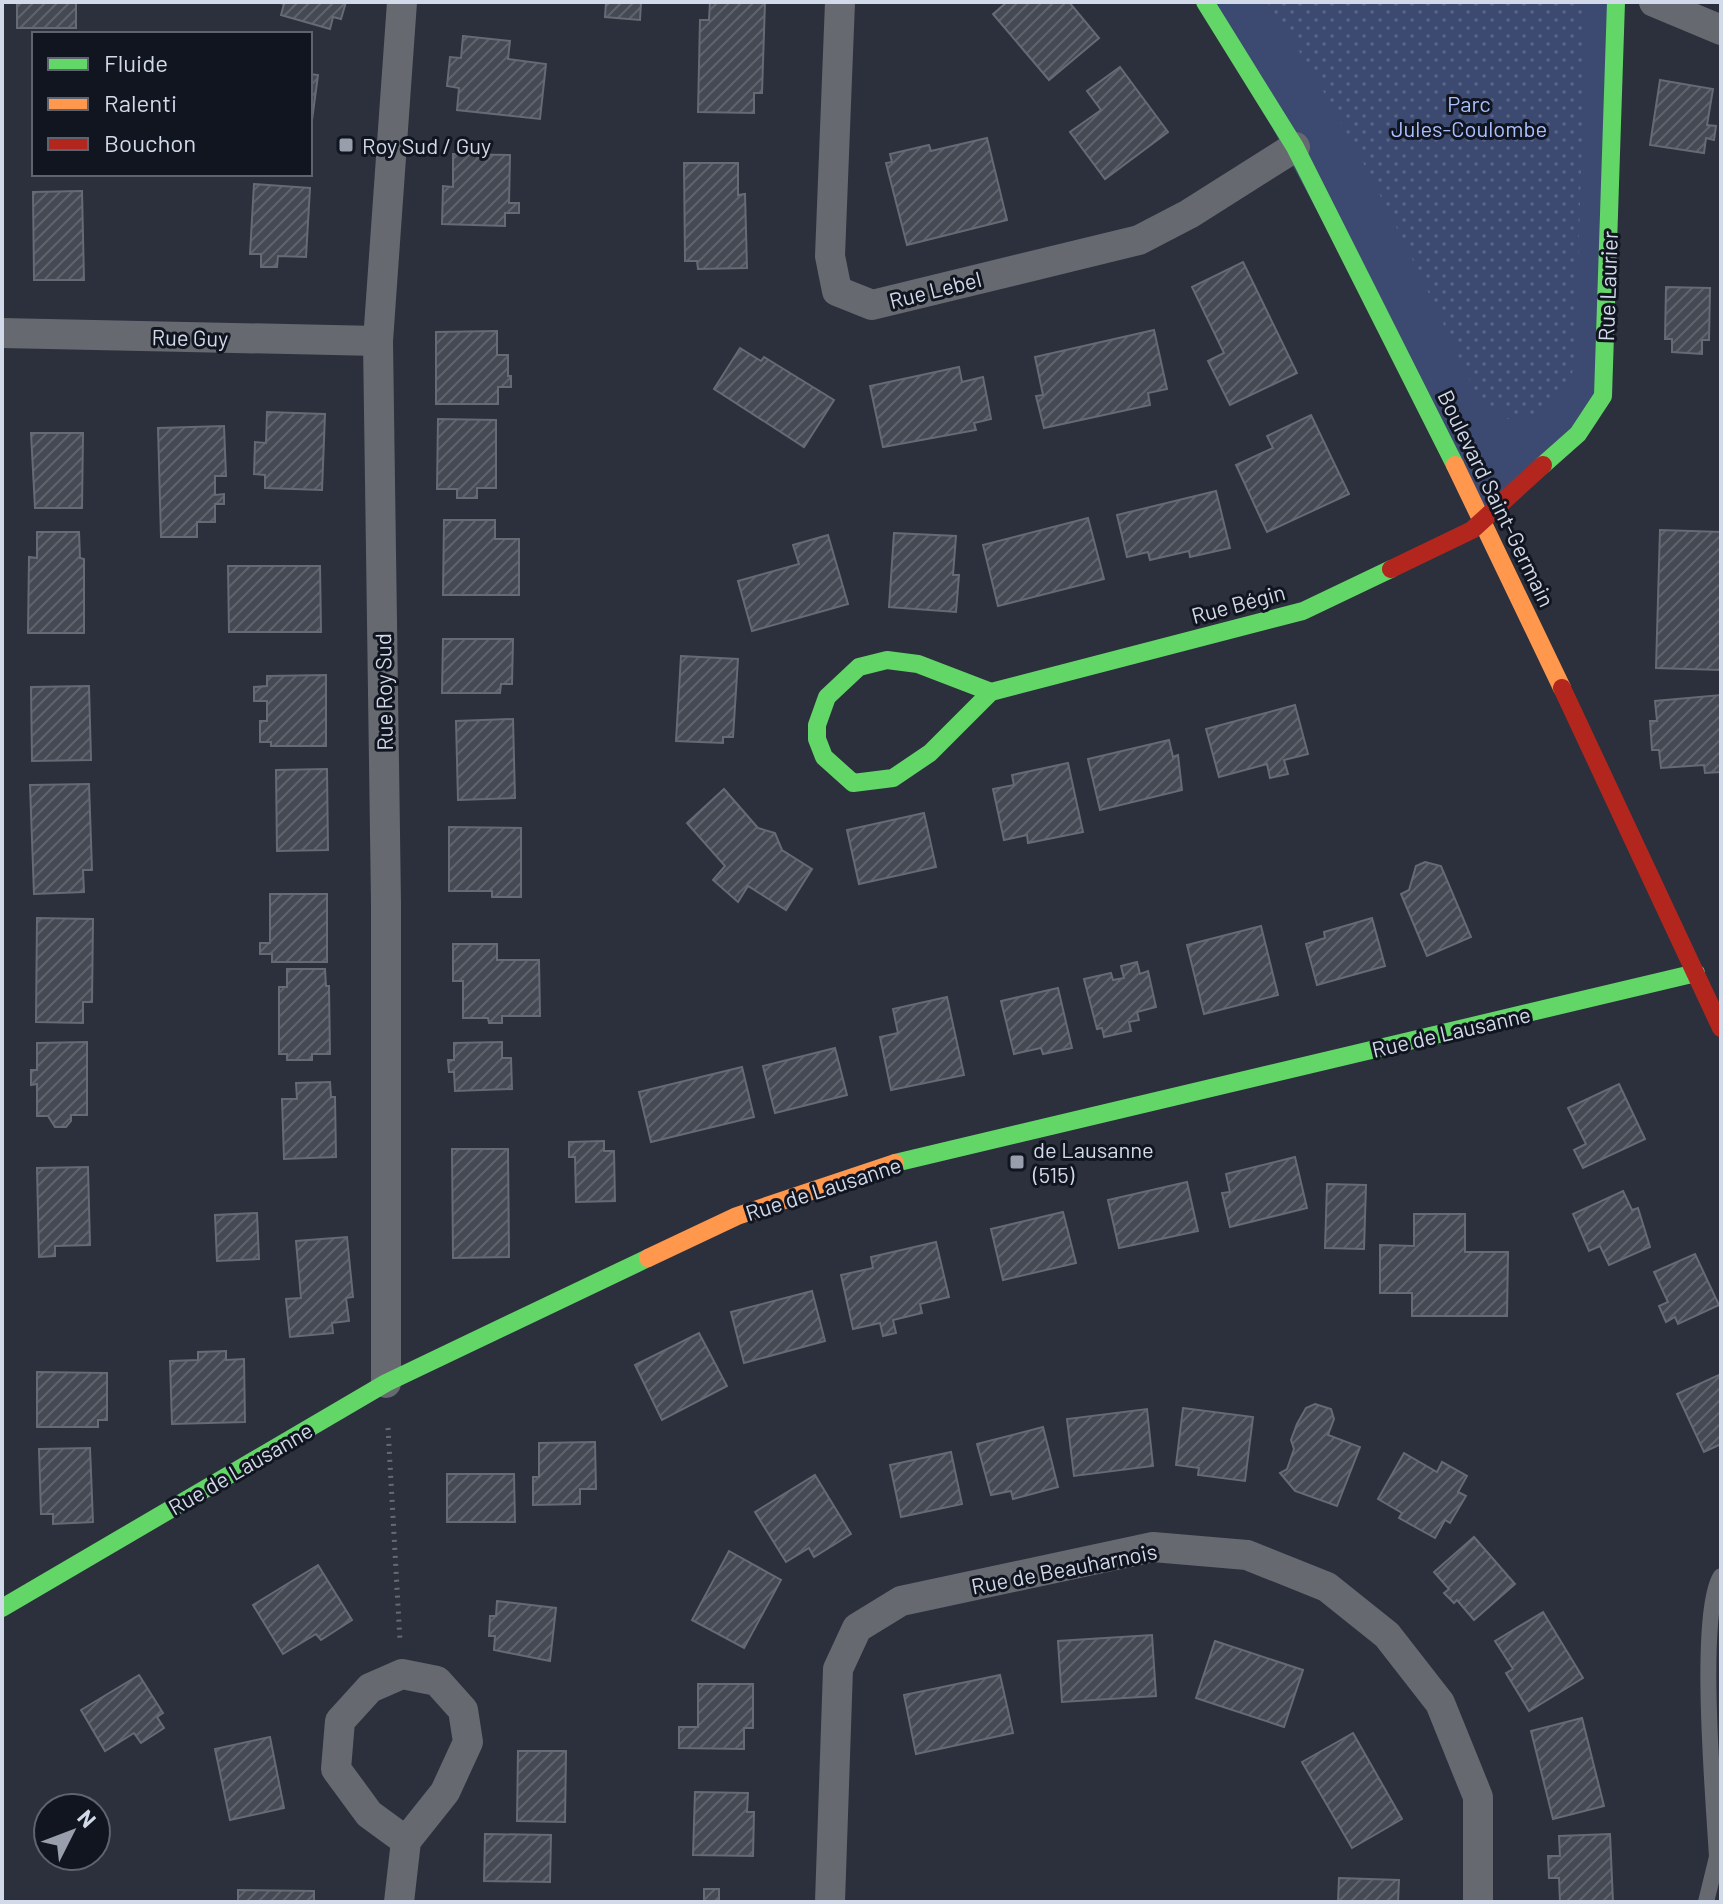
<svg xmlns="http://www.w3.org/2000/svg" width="1723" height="1904" font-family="Barlow,sans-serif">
<defs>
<pattern id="park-dots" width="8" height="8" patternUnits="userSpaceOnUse" patternTransform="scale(2)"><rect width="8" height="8" fill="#3c4a71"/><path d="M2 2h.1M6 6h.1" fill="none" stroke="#576485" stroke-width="1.8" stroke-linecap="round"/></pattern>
<pattern id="building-hatch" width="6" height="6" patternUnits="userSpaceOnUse" patternTransform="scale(2)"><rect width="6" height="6" fill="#444953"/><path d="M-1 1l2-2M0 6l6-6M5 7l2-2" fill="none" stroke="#5e636c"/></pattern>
</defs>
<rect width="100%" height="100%" fill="#2b303c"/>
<path fill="#3c4a71" d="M1205,2H1616L1603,396L1484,522Z"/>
<path fill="url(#park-dots)" d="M1267,2H1579L1586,13L1575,367C1555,407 1548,419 1501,419L1503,411L1479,400C1415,263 1352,127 1267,2Z"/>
<g fill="url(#building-hatch)" stroke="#656a75" stroke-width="2">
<rect x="17" y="2" width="59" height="26"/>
<path d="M278,2H346L341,19L333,17L330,29L281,15L284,4Z"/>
<path d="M606,2H641L640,20L605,17Z"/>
<path d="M710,2H765L762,93H754V113L698,112L700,20H709Z"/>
<path d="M1007,2H1069L1099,38L1049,80L993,14Z"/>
<path d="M463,36L510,41L508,59L546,64L540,119L457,110L459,88L447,86L450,57L461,58Z"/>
<path d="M1120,67L1168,132L1105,179L1070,132L1101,110L1087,91Z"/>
<path d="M310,74L318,75L310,135Z"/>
<path d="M1660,80L1713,89L1707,125L1716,126L1714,140L1706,138L1704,153L1650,145Z"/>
<path d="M987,138L1007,220L907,245L886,163L892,162L890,154L929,145L931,151Z"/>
<path d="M453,154L510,155L509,203H519V213H505V226L442,224L443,186L453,187Z"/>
<path d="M684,163H738V195L745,194L747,268L698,269L697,261H685Z"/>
<path d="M254,184L310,188L306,257L278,256L277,267H261V254H250Z"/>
<path d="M82,191L84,280H34L33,192Z"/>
<path d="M1243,262L1297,373L1230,405L1208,361L1224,353L1192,287Z"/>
<path d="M1666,287L1710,288L1709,340H1702V354L1672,352V339H1665Z"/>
<path d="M1154,330L1167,389L1148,393L1150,405L1044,428L1036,396L1043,395L1035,357Z"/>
<path d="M497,331V355H508V376H511V387H498V404H436V332Z"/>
<path d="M740,348L761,361L764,357L834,400L804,447L714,389Z"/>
<path d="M959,367L962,382L983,377L991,419L974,423L976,430L883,447L870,386Z"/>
<path d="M267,412L325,414L322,490L265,488V475L254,474L255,442L266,443Z"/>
<path d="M1311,415L1349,494L1267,532L1236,465L1273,448L1267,436Z"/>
<path d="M438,419L496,420V488H477V498H457V489H437Z"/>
<path d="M224,426L226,476H215V495L224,494V504H215V522H197V537H161L158,428Z"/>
<path d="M31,433H83L82,508H35Z"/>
<path d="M1216,491L1230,548L1190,557L1189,551L1150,560L1148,552L1127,557L1117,515Z"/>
<path d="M1088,518L1104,579L998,606L983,545Z"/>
<path d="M444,520H495V539H519V595H443Z"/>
<path d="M1660,530L1721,532V670L1656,668Z"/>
<path d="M37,532H79L80,558L84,559V633H28L29,557L37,558Z"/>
<path d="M894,533L956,536L953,575H959L956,612L889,607Z"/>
<path d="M828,535L848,604L752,631L738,581L799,564L793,545Z"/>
<path d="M228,566H320L321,632H229Z"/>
<path d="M443,639H513L512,684H501L500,693H442Z"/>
<path d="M681,656L738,659L733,737H723V743L676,741Z"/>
<path d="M326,675V746H271V742H260V721H267V701H254V687L267,686V676Z"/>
<path d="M89,686L91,760L32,761L31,687Z"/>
<path d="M1721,695V772L1705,773L1704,765L1661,768L1659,750H1652L1650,721H1657L1655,701Z"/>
<path d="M1295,705L1308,754L1284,760L1288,774L1270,778L1267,764L1219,777L1206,729Z"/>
<path d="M513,719L515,798L458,800L456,721Z"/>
<path d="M1169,740L1173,757L1178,755L1182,790L1100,810L1088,759Z"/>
<path d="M1068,763L1083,832L1028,843L1027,835L1004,840L993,789L1014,785L1012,775Z"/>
<path d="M327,769L328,850L277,851L276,770Z"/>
<path d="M89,784L92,870H83L84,892L34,894L30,785Z"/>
<path d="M724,789L758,828L775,833L782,850L812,869L786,910L748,886L738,902L713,880L725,866L687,823Z"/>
<path d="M924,813L936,867L859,884L847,830Z"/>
<path d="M449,827L521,828V897H492V891H449Z"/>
<path d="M1425,862L1441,866L1471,937L1427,956L1401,894L1409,890L1416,866Z"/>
<path d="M270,894H327V962H272V954H260V943H270Z"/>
<path d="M37,918L93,919L92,1002H83V1023L36,1022Z"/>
<path d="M1372,918L1385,966L1317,985L1306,944L1325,938L1324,932Z"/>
<path d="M1261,926L1278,995L1204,1014L1187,945Z"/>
<path d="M453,944H497V960H539L540,1016H502V1023H489L488,1018H463V981H453Z"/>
<path d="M1137,962L1140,974L1148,971L1156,1007L1137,1012L1139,1020L1129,1022L1131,1031L1104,1037L1102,1028L1097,1029L1084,979L1111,973L1113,980L1124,978L1121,966Z"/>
<path d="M287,969H325L326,986H329L330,1054H312V1060H287V1054H279V987H287Z"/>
<path d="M1058,988L1072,1048L1043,1054L1041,1048L1014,1054L1001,1001Z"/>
<path d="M947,997L964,1075L891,1090L880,1037L898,1033L893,1009Z"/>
<path d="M87,1042V1115H71V1121L66,1127H55L48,1116H37V1084L31,1085V1070H37V1043Z"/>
<path d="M502,1042V1058H511L512,1089L455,1091L454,1072H449L448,1060H454V1043Z"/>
<path d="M835,1048L847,1095L775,1113L763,1066Z"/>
<path d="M742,1067L754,1117L651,1142L639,1092Z"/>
<path d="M330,1082L331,1097H335L336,1157L284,1159L282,1099H297L296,1083Z"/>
<path d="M1619,1084L1645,1139L1583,1168L1574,1150L1586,1144L1568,1108Z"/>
<path d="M604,1141V1151H614L615,1201L576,1202L575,1157H569V1142Z"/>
<path d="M452,1149H508L509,1257L453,1258Z"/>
<path d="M1295,1157L1307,1208L1230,1227L1222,1193L1230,1192L1226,1174Z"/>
<path d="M88,1167L90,1245L55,1246V1256L39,1257L37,1168Z"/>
<path d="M1187,1182L1198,1231L1119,1248L1108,1200Z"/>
<path d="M1327,1184L1366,1185L1364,1249L1325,1248Z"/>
<path d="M1623,1191L1632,1210L1638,1208L1650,1247L1609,1265L1600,1246L1589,1251L1573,1214Z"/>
<path d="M1063,1212L1076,1263L1003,1280L991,1229Z"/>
<path d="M257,1213L259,1259L217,1261L215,1215Z"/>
<path d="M1414,1214H1465V1252H1508L1507,1316H1412V1293H1380V1245L1414,1246Z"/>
<path d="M347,1237L353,1297L346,1298L349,1321L332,1323L333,1333L290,1337L286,1299L301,1298L296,1241Z"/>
<path d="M936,1242L949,1297L920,1304L922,1313L893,1320L896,1333L883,1336L880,1323L853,1329L841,1275L873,1268L871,1257Z"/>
<path d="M1695,1254L1719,1305L1678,1324L1675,1317L1666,1322L1659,1306L1668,1302L1654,1272Z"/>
<path d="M812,1291L825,1341L744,1363L731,1312Z"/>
<path d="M699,1333L727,1386L662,1420L635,1365Z"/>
<path d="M226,1351V1360L244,1359L245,1422L172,1424L170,1361L198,1360V1352Z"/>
<path d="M37,1372L107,1373V1420H98V1427H37Z"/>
<path d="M1721,1374V1444L1704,1452L1677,1394Z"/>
<path d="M1315,1404L1331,1409L1334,1419L1328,1435L1360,1447L1337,1506L1295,1491L1280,1473L1287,1469L1294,1449L1291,1440L1297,1424L1306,1408Z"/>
<path d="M1183,1408L1253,1417L1245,1481L1198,1475L1199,1468L1176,1465Z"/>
<path d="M1147,1409L1153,1466L1074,1476L1067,1419Z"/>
<path d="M1043,1427L1058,1487L1013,1499L1011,1491L991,1495L977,1444Z"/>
<path d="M595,1442L596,1489H580V1504L533,1505V1477H539V1443Z"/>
<path d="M90,1448L93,1522L53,1524V1514H41L39,1449Z"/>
<path d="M951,1452L962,1504L901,1517L890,1465Z"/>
<path d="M1404,1453L1437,1472L1442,1462L1467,1476L1458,1492L1466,1496L1450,1523L1445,1520L1435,1538L1399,1518L1402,1513L1378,1499Z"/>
<path d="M447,1474H514L515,1522H447Z"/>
<path d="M815,1475L851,1534L814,1557L809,1548L786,1562L755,1512Z"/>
<path d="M1474,1537L1515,1584L1474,1620L1457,1600L1454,1603L1444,1593L1449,1589L1434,1572Z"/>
<path d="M729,1551L781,1580L744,1648L692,1620Z"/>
<path d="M318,1565L352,1620L321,1640L316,1634L283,1654L253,1605Z"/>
<path d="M497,1601L556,1608L550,1661L494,1650L495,1636H489L490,1616H496Z"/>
<path d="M1543,1612L1583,1678L1529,1711L1506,1673L1513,1669L1495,1641Z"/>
<path d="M1152,1635L1156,1696L1062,1702L1058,1641Z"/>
<path d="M1215,1641L1303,1670L1284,1727L1196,1698Z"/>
<path d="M139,1675L163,1713L157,1717L164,1728L141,1743L134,1733L105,1751L81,1710Z"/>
<path d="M1000,1675L1013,1733L916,1754L904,1695Z"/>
<path d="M698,1684H753V1728H744V1749L679,1748V1727H698Z"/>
<path d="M1582,1718L1604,1806L1553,1819L1531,1731Z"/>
<path d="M1353,1733L1402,1819L1352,1848L1302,1762Z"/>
<path d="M270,1737L284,1808L230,1820L215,1749Z"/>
<path d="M518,1751H566L565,1822L517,1821Z"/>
<path d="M695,1792L748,1793L747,1812H754L753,1856L693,1855Z"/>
<path d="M485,1834L551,1835L550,1882L484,1881Z"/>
<path d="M1610,1834L1613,1902H1560L1559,1878H1549L1548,1856H1560L1559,1836Z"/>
<path d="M1339,1878L1399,1880L1398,1902H1338Z"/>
<rect x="704" y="1889" width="15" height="13"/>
<path d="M238,1890L314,1891V1902H238Z"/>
</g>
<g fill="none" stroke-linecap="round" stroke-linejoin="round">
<path stroke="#676a71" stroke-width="5" stroke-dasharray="2 6" stroke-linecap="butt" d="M388,1428L400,1641"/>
<g stroke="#66696f" stroke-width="16">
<path d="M1721,1576C1697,1612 1714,1803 1717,1857H1721"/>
<path d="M1706,1902L1717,1857"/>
</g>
<g stroke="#66696f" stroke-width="30">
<path d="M840,2L830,256L837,291L872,305L1139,240L1189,214L1295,147"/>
<path d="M1654,2L1721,30"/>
<path d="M2,333L378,341"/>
<path d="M386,1383V903L378,341L402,2"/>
<path d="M399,1902L406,1841L445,1792L468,1742L463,1710L437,1681L402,1674L370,1688L340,1721L336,1769L369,1814L406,1841"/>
<path d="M830,1902L838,1669L857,1628L901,1601L1153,1547L1247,1555L1327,1587L1387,1635L1440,1703L1478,1797V1902"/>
</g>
<g stroke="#63d668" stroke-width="18">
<path d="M1205,2L1295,147L1455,465"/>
<path d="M1543,465L1578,434L1603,396L1616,2"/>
<path d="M991,692L930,753L893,778L853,783L824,757L817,739V725L827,697L859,667L887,660L918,664L991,692L1303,611L1391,569"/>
<path d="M895,1163L1696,973"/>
<path d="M2,1608L386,1383L648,1258"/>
</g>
<g stroke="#ff974d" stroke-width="18">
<path d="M1455,465L1562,688"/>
<path d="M648,1258L737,1216L895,1163"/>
</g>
<g stroke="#b3261e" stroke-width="18">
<path d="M1391,569L1472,530L1543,465"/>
<path d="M1562,688L1721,1028"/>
</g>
</g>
<g fill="#989eac" stroke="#111520" stroke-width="3">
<rect x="338" y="137" width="16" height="16" rx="4"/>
<rect x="1009" y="1154" width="16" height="16" rx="4"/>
</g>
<g text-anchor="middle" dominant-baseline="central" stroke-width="6" stroke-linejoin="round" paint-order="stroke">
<g font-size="22" fill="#aac0fe" stroke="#111520">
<text x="1469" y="103">Parc<tspan x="1469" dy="25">Jules-Coulombe</tspan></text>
</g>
<g font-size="22" fill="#d2d9e9" stroke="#111520" text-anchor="start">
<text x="362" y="145">Roy Sud / Guy</text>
<text x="1033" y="1149">de Lausanne<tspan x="1033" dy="25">(515)</tspan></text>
</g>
<g font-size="22" fill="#d2d9e9" stroke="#111520">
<text transform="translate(1607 286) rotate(-88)">Rue Laurier</text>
<text transform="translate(935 289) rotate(-14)">Rue Lebel</text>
<text transform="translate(190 337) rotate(1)">Rue Guy</text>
<text transform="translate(1497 498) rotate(64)">Boulevard Saint-Germain</text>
<text transform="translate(1238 603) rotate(-15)">Rue Bégin</text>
<text transform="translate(383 692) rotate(-91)">Rue Roy Sud</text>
<text transform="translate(1451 1031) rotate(-13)">Rue de Lausanne</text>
<text transform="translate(823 1188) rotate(-18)">Rue de Lausanne</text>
<text transform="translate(240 1468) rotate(-30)">Rue de Lausanne</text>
<text transform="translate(1064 1568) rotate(-11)">Rue de Beauharnois</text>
</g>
</g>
<rect width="1723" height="1904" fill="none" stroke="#d2d9e9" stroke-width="8"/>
<rect x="32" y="32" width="280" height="144" fill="#111520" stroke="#5e6370" stroke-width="2"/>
<rect x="48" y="58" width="40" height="12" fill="#63d668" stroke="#5e6370" stroke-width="2"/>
<text x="104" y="72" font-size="24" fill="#d2d9e9">Fluide</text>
<rect x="48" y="98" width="40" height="12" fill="#ff974d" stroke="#5e6370" stroke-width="2"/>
<text x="104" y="112" font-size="24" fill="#d2d9e9">Ralenti</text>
<rect x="48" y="138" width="40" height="12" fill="#b3261e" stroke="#5e6370" stroke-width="2"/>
<text x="104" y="152" font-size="24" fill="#d2d9e9">Bouchon</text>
<g transform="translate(72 1832) rotate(48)"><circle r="38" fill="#111520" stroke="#5e6370" stroke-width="2"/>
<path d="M0-6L14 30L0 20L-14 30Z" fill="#989eac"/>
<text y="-12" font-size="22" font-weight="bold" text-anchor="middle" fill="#d2d9e9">N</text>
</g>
</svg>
